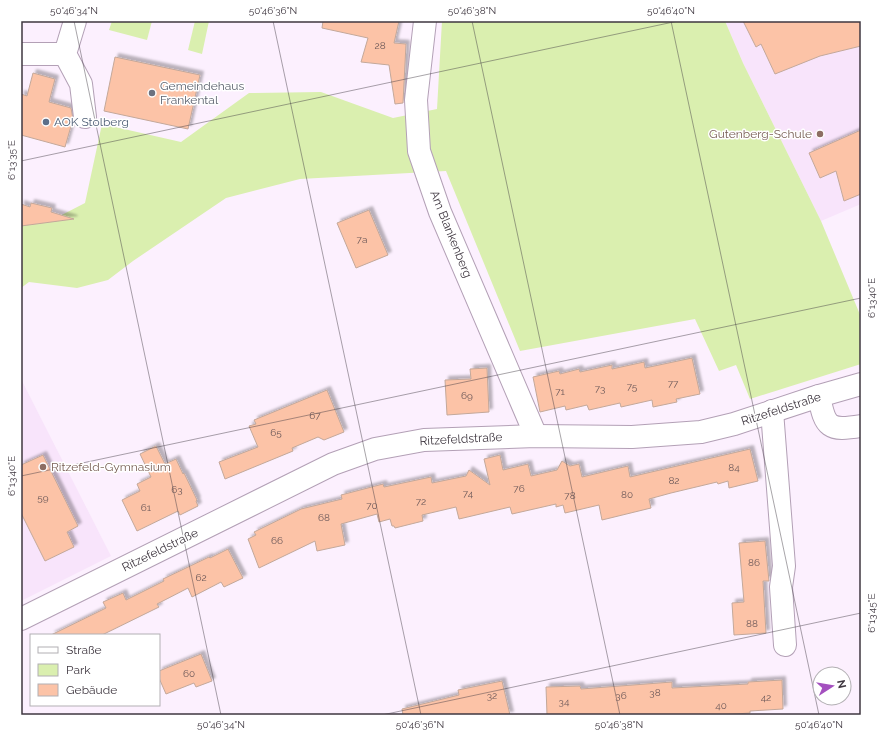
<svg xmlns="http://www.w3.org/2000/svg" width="882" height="736" font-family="Raleway,sans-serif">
<defs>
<filter id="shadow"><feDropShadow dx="3.5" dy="-3.5" stdDeviation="1" flood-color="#0004"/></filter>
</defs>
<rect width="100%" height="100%" fill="#fcf0fe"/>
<g fill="#f8e4fb">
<path d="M725,21H861V204L821,221L743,63Z"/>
<path d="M21,379L111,556L21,601Z"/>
</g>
<g fill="#daefaf">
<path d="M112,21H152L147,40L109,30Z"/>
<path d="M195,21H209L202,54L188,50Z"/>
<path d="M442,21H725L743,63L821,221L861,317V364L750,399L736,365L719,371L695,319L520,351L446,171L300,179L226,198L133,261L108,280L77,288L29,282L21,288V226L48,222L85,203L102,124L181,142L249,93L321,92L393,118L437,109Z"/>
</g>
<g fill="#fcc3a7" stroke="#c3a89a" filter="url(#shadow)">
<path d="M323,21H399L394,43L406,44L403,103L395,104L389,65L361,62L368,38L322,28Z"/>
<path d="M743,21H861V46L820,56L775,74L761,44L756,47Z"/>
<path d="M115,57L200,75L188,129L104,111Z"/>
<path d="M33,73L55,79L49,102L71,108L73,119L65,147L21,135V94L27,96Z"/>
<path d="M861,130V194L844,201L836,171L820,178L809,153Z"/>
<path d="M31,203L52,208L51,212L74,219L21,226V204L30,207Z"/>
<path d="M369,210L388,255L356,268L337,223Z"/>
<path d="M692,358L700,394L676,399L677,402L653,407L652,400L621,407L620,403L589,410L587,405L566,410L565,406L540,412L533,377L559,371L560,374L579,369L580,372L612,365V369L644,362L645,368Z"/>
<path d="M487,368L489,412L447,415L445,380L471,379L470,369Z"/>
<path d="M327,390L344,432L324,440L318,437L292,448L293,451L225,479L219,462L258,447L249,426L256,424L254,420Z"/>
<path d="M156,446L165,464L176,459L183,474L184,473L197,500L196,501L198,506L180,515L178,511L137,531L122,500L140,491L137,484L151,477L140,454Z"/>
<path d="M750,449L758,481L729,488L728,481L718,484L717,482L671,493L649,499L651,508L602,520L599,505L565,513L563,505L556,507V504L512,514L510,507L459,519L456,507L422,515L423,521L395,528L394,526H392L390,519L379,522L377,514L341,524L345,545L317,551L315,541L259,568L248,539L256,535L254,532L301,509L342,499L341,495L383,484L384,487L431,477L432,483L466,476L469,470L490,485L484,459L500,455L503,470L528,464L531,476L557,470L562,461L570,466L579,464L582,477L628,466L630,477Z"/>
<path d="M43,455L78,526L67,532L74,547L45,561L21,513V465Z"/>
<path d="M765,541L769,581H763L766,633L734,635L732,603L744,602L739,543Z"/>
<path d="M228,549L243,578L224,587L221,582L192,597L188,588L157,604L159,607L102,635H51L106,608L103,602L123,593L126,600L164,581L163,579L209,557L210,558Z"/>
<path d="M201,654L212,681L196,687L194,683L166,694L159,678V671Z"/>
<path d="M782,680L783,709L750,711V713L720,715H547L546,687L580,686L581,689L672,682V688L748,684V682Z"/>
<path d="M502,681L510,715H403L402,709L459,695L458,690Z"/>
</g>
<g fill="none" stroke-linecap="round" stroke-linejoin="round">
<g stroke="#b3a0b6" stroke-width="24">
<g id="minor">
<path d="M75,21L65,54L81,84L85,117"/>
<path d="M425,21L416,100L419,151L440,212L536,436"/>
<path d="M21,54H65"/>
<path d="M819,396C825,428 829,431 861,426"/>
<path d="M772,411L784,566L781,587L785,645"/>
<path d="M21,619L333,464L375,449L424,440L536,436L632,437L701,432L734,424L819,396L861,384"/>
</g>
</g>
<use href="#minor" stroke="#fff" stroke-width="22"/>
</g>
<path fill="none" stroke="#3f3740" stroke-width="1" stroke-opacity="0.45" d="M74,21L221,715M273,21L421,715M472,21L620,715M671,21L819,715M21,161L678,21M21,476L861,298M21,709L22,715M382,715L861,613"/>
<circle fill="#6b7280" stroke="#fff" stroke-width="1.5" cx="152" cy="93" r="4"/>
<circle fill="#5c6f8a" stroke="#fff" stroke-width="1.5" cx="46" cy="122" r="4"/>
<g fill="#8d6e63" stroke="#fff" stroke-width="1.5">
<circle cx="820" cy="134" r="4"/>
<circle cx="43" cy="467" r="4"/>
</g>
<g text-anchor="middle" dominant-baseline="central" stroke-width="3" stroke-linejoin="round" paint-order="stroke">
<g font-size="10" fill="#6e5a5a">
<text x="380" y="45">28</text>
<text x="362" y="239">7a</text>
<text x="673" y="383">77</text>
<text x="632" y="386">75</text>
<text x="600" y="388">73</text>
<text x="560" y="391">71</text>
<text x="467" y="395">69</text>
<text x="315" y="415">67</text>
<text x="276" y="432">65</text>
<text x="734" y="467">84</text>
<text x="674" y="480">82</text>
<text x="519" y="488">76</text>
<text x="177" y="489">63</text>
<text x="468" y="493">74</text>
<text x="627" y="494">80</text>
<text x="570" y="495">78</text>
<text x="43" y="497">59</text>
<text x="421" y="501">72</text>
<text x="372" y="505">70</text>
<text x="146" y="507">61</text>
<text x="324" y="517">68</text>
<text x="277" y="540">66</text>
<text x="754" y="562">86</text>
<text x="201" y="577">62</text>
<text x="752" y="623">88</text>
<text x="189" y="673">60</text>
<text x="655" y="692">38</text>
<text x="492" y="695">32</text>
<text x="621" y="695">36</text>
<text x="766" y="697">42</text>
<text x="564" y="701">34</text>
<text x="721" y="705">40</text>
</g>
<g font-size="12" fill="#5b616d" stroke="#fff" text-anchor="start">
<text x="160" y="86">Gemeindehaus<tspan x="160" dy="14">Frankental</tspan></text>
</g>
<g font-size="12" fill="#4e5e75" stroke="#fff" text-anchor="start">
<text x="54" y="122">AOK Stolberg</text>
</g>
<g font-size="12" fill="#785e54" stroke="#fff" text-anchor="end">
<text x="812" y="134">Gutenberg-Schule</text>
<text x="51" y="467" text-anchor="start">Ritzefeld-Gymnasium</text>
</g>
<g font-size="12" fill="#3f3740" stroke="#fff">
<text transform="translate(451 234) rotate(68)">Am Blankenberg</text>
<text transform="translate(781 409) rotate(-18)">Ritzefeldstraße</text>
<text transform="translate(461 439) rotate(-3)">Ritzefeldstraße</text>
<text transform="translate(160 550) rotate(-26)">Ritzefeldstraße</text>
</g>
</g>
<rect width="882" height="736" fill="none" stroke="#ffffff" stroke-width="44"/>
<rect x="30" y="634" width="130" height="72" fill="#ffffff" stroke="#b2afb3"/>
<rect x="38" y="647" width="20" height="6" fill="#ffffff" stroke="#b2afb3"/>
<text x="66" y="654" font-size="12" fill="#3f3740">Straße</text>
<rect x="38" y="664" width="20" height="12" fill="#daefaf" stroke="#b2afb3"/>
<text x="66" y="674" font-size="12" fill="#3f3740">Park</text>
<rect x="38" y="684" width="20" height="12" fill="#fcc3a7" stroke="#b2afb3"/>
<text x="66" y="694" font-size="12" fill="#3f3740">Gebäude</text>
<g transform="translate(832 686) rotate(78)"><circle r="19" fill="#ffffff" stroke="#b2afb3"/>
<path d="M0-3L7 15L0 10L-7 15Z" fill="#a450bf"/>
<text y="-6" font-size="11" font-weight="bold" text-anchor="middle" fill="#3f3740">N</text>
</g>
<rect x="22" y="22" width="838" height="692" fill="none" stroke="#3f3740" stroke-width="1.5"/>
<g font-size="10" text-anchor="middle" fill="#3f3740">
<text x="74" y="14">50°46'34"N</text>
<text x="273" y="14">50°46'36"N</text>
<text x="472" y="14">50°46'38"N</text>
<text x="671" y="14">50°46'40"N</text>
<text transform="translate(11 160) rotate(-90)" y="4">6°13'35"E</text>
<text transform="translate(871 298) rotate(-90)" y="4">6°13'40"E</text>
<text transform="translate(11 476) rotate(-90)" y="4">6°13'40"E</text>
<text transform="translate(871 613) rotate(-90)" y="4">6°13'45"E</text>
<text x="221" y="728">50°46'34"N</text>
<text x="420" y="728">50°46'36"N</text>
<text x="619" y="728">50°46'38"N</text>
<text x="819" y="728">50°46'40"N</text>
</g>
</svg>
